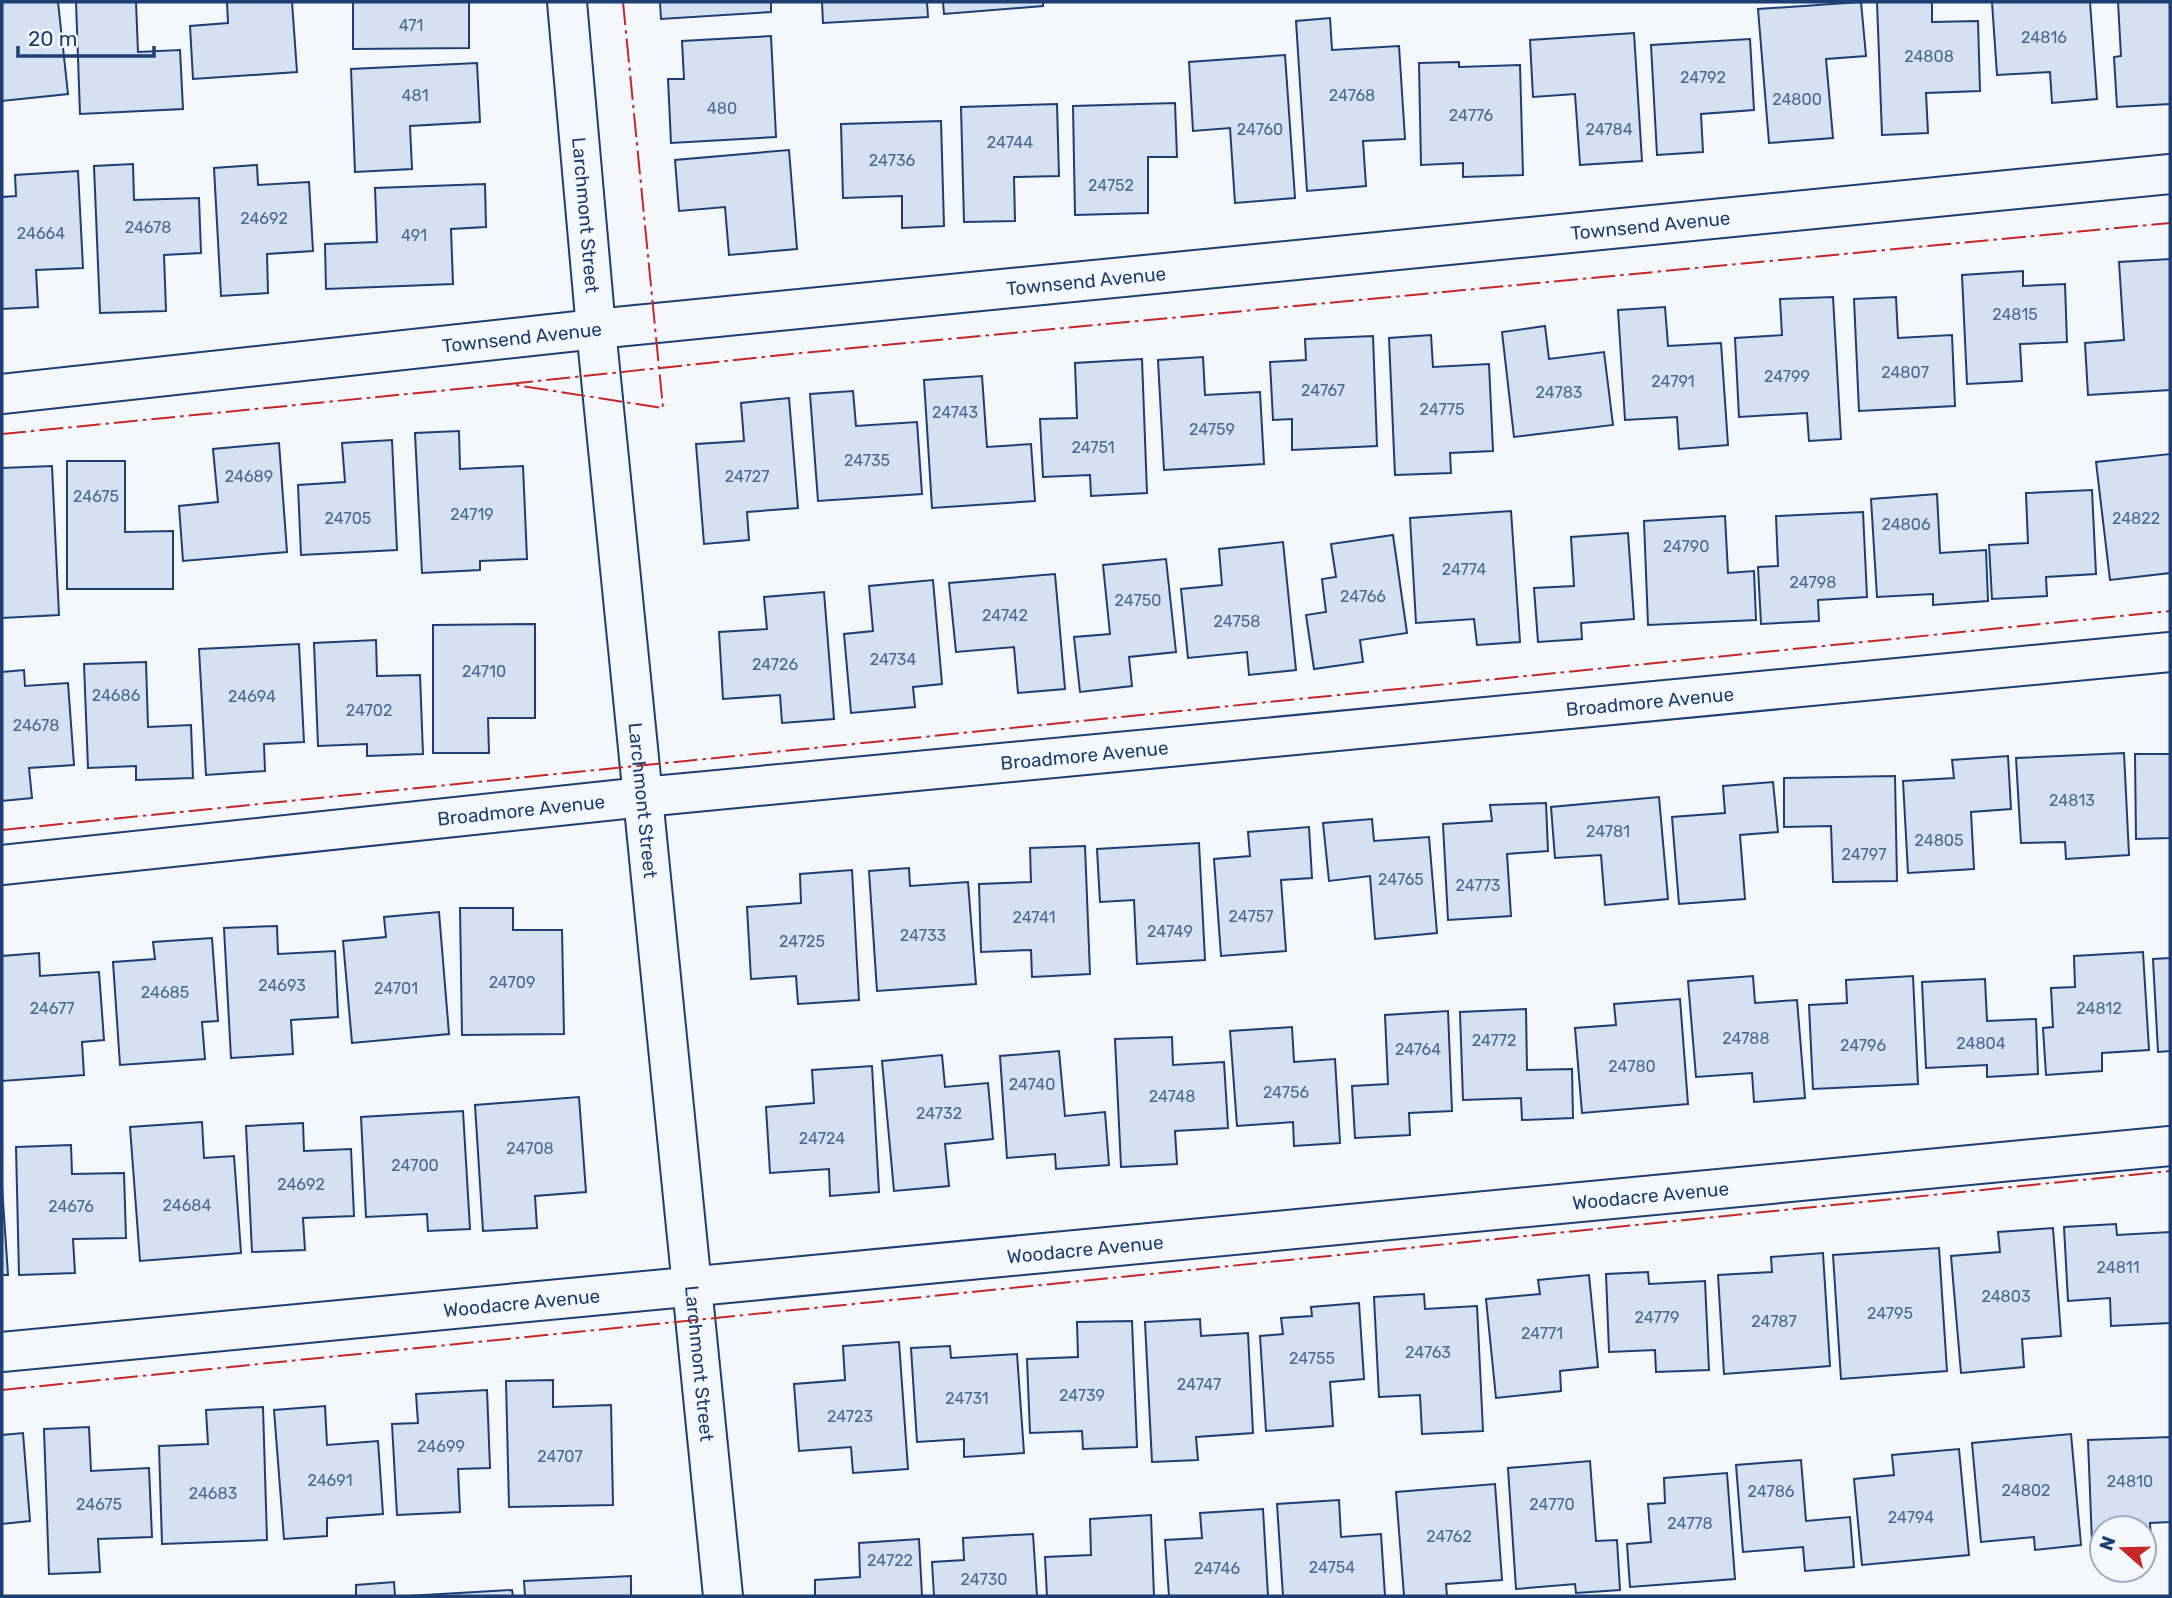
<svg xmlns="http://www.w3.org/2000/svg" width="2172" height="1598" font-family="Rubik,sans-serif">
<rect width="100%" height="100%" fill="#f4f7fb"/>
<g fill="#d5e0f0" stroke="#1d3f73" stroke-width="2">
<path d="M2,2H58L68,94L2,101Z"/>
<path d="M76,2H136L138,52L180,50L183,109L80,114Z"/>
<path d="M227,2H292L297,72L193,79L190,26L228,23Z"/>
<path d="M353,2H469V48L353,49Z"/>
<path d="M660,2H771V12L661,19Z"/>
<path d="M822,2H927L928,17L823,23Z"/>
<path d="M943,2H1043V6L944,14Z"/>
<path d="M1861,2L1866,56L1826,59L1833,138L1769,143L1758,9Z"/>
<path d="M1877,2H1932V22L1978,21L1980,91L1926,93L1928,133L1882,135Z"/>
<path d="M1992,2H2090L2097,99L2052,103L2050,72L1997,75Z"/>
<path d="M2118,2H2170V104L2117,107L2114,57L2121,56Z"/>
<path d="M1330,18L1332,50L1399,46L1405,139L1363,141L1366,186L1307,191L1296,21Z"/>
<path d="M1634,33L1642,161L1580,165L1575,94L1533,97L1530,40Z"/>
<path d="M771,36L776,137L671,143L668,79H684L682,41Z"/>
<path d="M1750,39L1754,110L1701,114L1703,152L1657,155L1651,45Z"/>
<path d="M1285,55L1295,198L1235,203L1230,128L1193,131L1189,62Z"/>
<path d="M1459,62V67L1520,65L1523,175L1463,177V163L1421,165L1419,63Z"/>
<path d="M477,63L480,122L410,126L412,169L355,172L351,69Z"/>
<path d="M1175,103L1177,157H1148V213L1075,215L1073,106Z"/>
<path d="M1057,104L1059,176L1014,177L1015,221L964,222L961,107Z"/>
<path d="M941,121L944,226L902,228V196L843,198L841,124Z"/>
<path d="M789,150L797,249L729,255L725,207L679,211L675,160Z"/>
<path d="M133,164L134,200L199,198L201,253L164,255L166,311L100,313L94,166Z"/>
<path d="M257,165L258,185L309,182L313,251L267,254L268,293L221,296L214,168Z"/>
<path d="M78,171L83,268L36,270L38,307L2,309V197L16,196L15,175Z"/>
<path d="M485,184L486,227L451,229L453,284L326,289L325,244L377,242L375,188Z"/>
<path d="M2170,259V390L2088,395L2085,343L2124,340L2119,262Z"/>
<path d="M2023,271V286L2065,284L2067,342L2020,344L2022,381L1967,384L1962,275Z"/>
<path d="M1833,297L1841,439L1809,441L1807,413L1739,417L1735,338L1782,335L1780,299Z"/>
<path d="M1896,297L1898,338L1952,335L1955,406L1859,411L1854,299Z"/>
<path d="M1665,307L1668,346L1721,343L1728,445L1679,449L1677,417L1625,420L1618,310Z"/>
<path d="M1545,326L1549,359L1604,352L1613,425L1514,437L1502,332Z"/>
<path d="M1431,335L1433,367L1489,364L1493,451L1450,453L1451,473L1395,475L1389,338Z"/>
<path d="M1373,336L1377,446L1292,450V419L1273,420L1270,362L1306,360L1305,339Z"/>
<path d="M1203,357L1205,395L1260,392L1264,464L1164,470L1158,360Z"/>
<path d="M1142,359L1147,493L1091,496L1090,475L1043,477L1040,419L1077,418L1075,363Z"/>
<path d="M982,376L987,447L1031,444L1035,501L932,508L924,380Z"/>
<path d="M853,391L856,426L917,422L922,494L818,501L810,394Z"/>
<path d="M789,398L798,508L747,512L749,540L704,544L696,444L744,441L741,403Z"/>
<path d="M459,431L460,469L523,466L527,559L480,561V570L422,573L415,433Z"/>
<path d="M392,440L397,550L301,555L298,485L345,482L342,443Z"/>
<path d="M279,443L287,552L183,561L179,506L218,502L213,449Z"/>
<path d="M2170,454V573L2110,580L2096,462Z"/>
<path d="M67,461H125V532L173,531V589H67Z"/>
<path d="M52,466L59,615L2,618V468Z"/>
<path d="M2092,490L2096,574L2046,577L2047,596L1992,599L1989,545L2028,543L2026,493Z"/>
<path d="M1937,494L1940,553L1986,550L1988,601L1933,605V594L1877,597L1871,499Z"/>
<path d="M1511,511L1520,642L1477,645L1474,619L1416,623L1410,518Z"/>
<path d="M1863,512L1867,597L1818,600L1819,621L1761,624L1758,567L1778,566L1776,516Z"/>
<path d="M1725,516L1728,573L1754,571L1756,620L1648,625L1644,521Z"/>
<path d="M1628,533L1634,619L1581,623L1582,639L1538,642L1534,588L1574,586L1571,537Z"/>
<path d="M1393,535L1407,633L1360,640L1363,662L1314,669L1306,615L1326,612L1322,579L1336,577L1331,544Z"/>
<path d="M1283,542L1296,670L1249,675L1247,652L1188,658L1181,589L1222,585L1219,549Z"/>
<path d="M1166,559L1176,652L1129,657L1132,686L1080,692L1074,637L1110,634L1103,565Z"/>
<path d="M1055,574L1065,689L1018,693L1014,647L956,652L949,583Z"/>
<path d="M933,580L942,684L913,687L915,707L851,713L844,634L873,631L869,586Z"/>
<path d="M824,592L834,719L782,723L780,695L723,699L719,632L767,629L764,597Z"/>
<path d="M535,624V718H488L489,753H433V625Z"/>
<path d="M376,640L377,676L420,675L423,754L367,756V744L318,746L314,643Z"/>
<path d="M299,644L304,742L264,744L265,771L206,775L199,649Z"/>
<path d="M146,662L148,727L191,725L193,778L136,780V766L88,768L84,664Z"/>
<path d="M24,670L25,686L68,683L74,765L29,768L32,798L2,801V672Z"/>
<path d="M2124,753L2129,855L2066,859L2065,842L2021,843L2016,758Z"/>
<path d="M2135,754H2170V838L2136,839Z"/>
<path d="M2008,756L2011,809L1971,812L1974,869L1908,873L1903,781L1954,778L1952,760Z"/>
<path d="M1895,776L1897,881L1833,882L1831,826L1784,827V778Z"/>
<path d="M1773,782L1778,832L1740,835L1745,899L1679,904L1672,817L1725,813L1723,786Z"/>
<path d="M1659,797L1668,899L1605,905L1601,855L1555,858L1551,807Z"/>
<path d="M1546,803L1548,851L1507,854L1511,916L1448,920L1443,824L1492,821L1490,805Z"/>
<path d="M1372,819L1374,841L1429,837L1437,933L1375,939L1370,876L1329,881L1323,823Z"/>
<path d="M1309,827L1312,878L1281,880L1286,951L1221,956L1214,859L1250,856L1248,832Z"/>
<path d="M1199,843L1205,960L1137,964L1134,900L1100,902L1097,849Z"/>
<path d="M1085,846L1090,974L1032,977L1031,950L981,952L979,884L1031,882L1030,848Z"/>
<path d="M909,868L910,886L968,882L976,984L877,991L869,871Z"/>
<path d="M852,870L859,1000L798,1004L796,976L751,979L747,907L801,903L800,874Z"/>
<path d="M460,908H513V930H562L564,1034L462,1035Z"/>
<path d="M439,912L449,1034L352,1043L343,941L386,937L384,917Z"/>
<path d="M277,926L278,954L335,951L338,1017L291,1020L293,1054L231,1058L224,928Z"/>
<path d="M212,938L218,1021L202,1022L205,1059L120,1065L113,962L155,959L153,942Z"/>
<path d="M2143,952L2149,1050L2102,1053V1071L2046,1075L2043,1028L2053,1027L2051,988L2075,987L2074,956Z"/>
<path d="M39,953L40,976L99,972L104,1040L82,1042L84,1075L2,1081V956Z"/>
<path d="M2170,958V1051L2158,1052L2153,959Z"/>
<path d="M1753,976L1755,1003L1797,1000L1805,1098L1754,1102L1752,1073L1696,1077L1688,981Z"/>
<path d="M1913,976L1918,1084L1813,1089L1809,1005L1847,1003L1846,980Z"/>
<path d="M1985,979L1987,1021L2036,1019L2038,1074L1987,1077V1065L1926,1068L1922,982Z"/>
<path d="M1680,999L1688,1104L1582,1113L1575,1028L1616,1025L1614,1004Z"/>
<path d="M1526,1009L1527,1070L1572,1069L1573,1118L1522,1120L1521,1098L1463,1100L1460,1012Z"/>
<path d="M1448,1011L1452,1111L1409,1113L1410,1135L1355,1138L1352,1086L1388,1084L1385,1015Z"/>
<path d="M1292,1027L1294,1062L1335,1059L1340,1143L1294,1146L1293,1122L1237,1126L1230,1031Z"/>
<path d="M1172,1037L1173,1065L1224,1062L1228,1128L1175,1131L1177,1164L1121,1167L1115,1039Z"/>
<path d="M1059,1051L1065,1116L1105,1112L1109,1165L1056,1169L1055,1154L1007,1158L1000,1056Z"/>
<path d="M942,1055L945,1087L988,1083L993,1139L945,1144L949,1186L894,1191L882,1061Z"/>
<path d="M872,1066L879,1192L830,1196L829,1169L770,1173L766,1107L814,1103L812,1070Z"/>
<path d="M579,1097L586,1192L535,1196L537,1228L483,1231L475,1105Z"/>
<path d="M463,1111L470,1229L428,1231L427,1214L366,1217L361,1117Z"/>
<path d="M202,1122L204,1158L234,1156L241,1253L140,1261L130,1127Z"/>
<path d="M303,1123L304,1151L351,1149L354,1216L303,1218L305,1250L252,1252L246,1126Z"/>
<path d="M71,1145L72,1174L124,1173L126,1238L73,1239L75,1273L19,1275L16,1147Z"/>
<path d="M2,1186L8,1275H2Z"/>
<path d="M2116,1224L2117,1235L2170,1232V1323L2111,1326L2110,1298L2068,1301L2064,1227Z"/>
<path d="M2053,1228L2061,1336L2022,1339L2024,1367L1961,1373L1951,1256L2000,1252L1998,1232Z"/>
<path d="M1939,1248L1947,1371L1841,1379L1833,1255Z"/>
<path d="M1823,1253L1830,1366L1724,1374L1718,1275L1772,1272L1771,1257Z"/>
<path d="M1648,1272L1649,1284L1705,1281L1709,1370L1656,1372L1655,1350L1609,1352L1606,1274Z"/>
<path d="M1589,1275L1598,1367L1560,1371L1561,1391L1496,1398L1486,1299L1540,1294L1538,1280Z"/>
<path d="M1424,1294L1425,1309L1477,1306L1483,1431L1422,1434L1420,1395L1379,1397L1374,1297Z"/>
<path d="M1359,1303L1364,1379L1330,1382L1333,1426L1266,1431L1260,1336L1283,1334L1281,1318L1312,1316L1311,1307Z"/>
<path d="M1200,1319L1201,1336L1248,1333L1253,1433L1196,1437L1198,1460L1152,1462L1145,1322Z"/>
<path d="M1132,1321L1137,1447L1083,1449L1082,1431L1030,1433L1027,1359L1078,1357L1077,1322Z"/>
<path d="M899,1342L908,1469L853,1473L851,1447L799,1451L794,1384L845,1380L843,1346Z"/>
<path d="M950,1346L951,1358L1017,1354L1024,1453L964,1457V1439L917,1442L911,1348Z"/>
<path d="M553,1380V1407L611,1405L613,1505L509,1507L506,1381Z"/>
<path d="M487,1390L490,1468L458,1469L460,1512L397,1515L392,1424L418,1423L416,1394Z"/>
<path d="M325,1406L327,1445L378,1441L383,1514L327,1518V1536L284,1539L274,1410Z"/>
<path d="M263,1407L267,1540L162,1544L159,1446L208,1444L206,1410Z"/>
<path d="M89,1427L91,1471L149,1468L152,1537L98,1539L100,1572L49,1574L44,1429Z"/>
<path d="M23,1433L30,1521L2,1524V1435Z"/>
<path d="M2071,1434L2081,1545L2035,1550L2034,1537L1981,1542L1972,1443Z"/>
<path d="M2170,1437V1522L2150,1523L2151,1541H2144V1528H2102V1543H2092L2088,1440Z"/>
<path d="M1959,1449L1969,1555L1862,1565L1854,1479L1894,1475L1892,1455Z"/>
<path d="M1801,1460L1806,1521L1850,1517L1854,1567L1805,1571L1803,1547L1743,1552L1736,1465Z"/>
<path d="M1590,1461L1596,1541L1617,1540L1620,1590L1576,1593L1575,1584L1516,1589L1508,1468Z"/>
<path d="M1727,1473L1735,1579L1630,1587L1627,1544L1651,1542L1648,1504L1665,1503L1664,1478Z"/>
<path d="M1495,1484L1502,1580L1446,1584L1447,1596H1404L1396,1492Z"/>
<path d="M1339,1500L1341,1537L1381,1534L1385,1596H1283L1277,1504Z"/>
<path d="M1263,1509L1268,1596H1169L1165,1540L1202,1538L1200,1513Z"/>
<path d="M1151,1515L1154,1596H1047L1045,1557L1091,1555L1090,1519Z"/>
<path d="M1033,1534L1037,1596H934L932,1562L964,1560L963,1538Z"/>
<path d="M919,1539L922,1596H815V1580L860,1577L859,1543Z"/>
<path d="M631,1576V1596H525L524,1581Z"/>
<path d="M394,1582L395,1596H356V1585Z"/>
<path d="M512,1590L513,1596H407Z"/>
</g>
<g fill="none" stroke-linecap="round" stroke-linejoin="round">
<g stroke="#1d3f73" stroke-width="42">
<g id="street">
<path id="s1" d="M567,2L596,329L723,1596"/>
<path id="s2" d="M2,394L596,329L2170,174"/>
<path id="s3" d="M2,865L643,797L2170,652"/>
<path id="s4" d="M2,1352L2170,1146"/>
</g>
</g>
<use href="#street" stroke="#f4f7fb" stroke-width="38"/>
<g stroke="#c62828" stroke-width="2" stroke-dasharray="24 5 3.5 5" stroke-linecap="butt">
<path d="M509,384L801,353L2170,223"/>
<path d="M2,434L509,384L663,408L623,2"/>
<path d="M2,830L2170,611"/>
<path d="M2,1390L2170,1171"/>
</g>
</g>
<g text-anchor="middle" dominant-baseline="central" stroke-width="5" stroke-linejoin="round" paint-order="stroke">
<g font-size="16" fill="#4b6792">
<text x="411" y="25">471</text>
<text x="2044" y="37">24816</text>
<text x="1929" y="56">24808</text>
<text x="1703" y="77">24792</text>
<text x="415" y="95">481</text>
<text x="1352" y="95">24768</text>
<text x="1797" y="99">24800</text>
<text x="722" y="108">480</text>
<text x="1471" y="115">24776</text>
<text x="1260" y="129">24760</text>
<text x="1609" y="129">24784</text>
<text x="1010" y="142">24744</text>
<text x="892" y="160">24736</text>
<text x="1111" y="185">24752</text>
<text x="264" y="218">24692</text>
<text x="148" y="227">24678</text>
<text x="41" y="233">24664</text>
<text x="414" y="235">491</text>
<text x="2015" y="314">24815</text>
<text x="1905" y="372">24807</text>
<text x="1787" y="376">24799</text>
<text x="1673" y="381">24791</text>
<text x="1323" y="390">24767</text>
<text x="1559" y="392">24783</text>
<text x="1442" y="409">24775</text>
<text x="955" y="412">24743</text>
<text x="1212" y="429">24759</text>
<text x="1093" y="447">24751</text>
<text x="867" y="460">24735</text>
<text x="249" y="476">24689</text>
<text x="747" y="476">24727</text>
<text x="96" y="496">24675</text>
<text x="472" y="514">24719</text>
<text x="348" y="518">24705</text>
<text x="2136" y="518">24822</text>
<text x="1906" y="524">24806</text>
<text x="1686" y="546">24790</text>
<text x="1464" y="569">24774</text>
<text x="1813" y="582">24798</text>
<text x="1363" y="596">24766</text>
<text x="1138" y="600">24750</text>
<text x="1005" y="615">24742</text>
<text x="1237" y="621">24758</text>
<text x="893" y="659">24734</text>
<text x="775" y="664">24726</text>
<text x="484" y="671">24710</text>
<text x="116" y="695">24686</text>
<text x="252" y="696">24694</text>
<text x="369" y="710">24702</text>
<text x="36" y="725">24678</text>
<text x="2072" y="800">24813</text>
<text x="1608" y="831">24781</text>
<text x="1939" y="840">24805</text>
<text x="1864" y="854">24797</text>
<text x="1401" y="879">24765</text>
<text x="1478" y="885">24773</text>
<text x="1251" y="916">24757</text>
<text x="1034" y="917">24741</text>
<text x="1170" y="931">24749</text>
<text x="923" y="935">24733</text>
<text x="802" y="941">24725</text>
<text x="512" y="982">24709</text>
<text x="282" y="985">24693</text>
<text x="396" y="988">24701</text>
<text x="165" y="992">24685</text>
<text x="52" y="1008">24677</text>
<text x="2099" y="1008">24812</text>
<text x="1746" y="1038">24788</text>
<text x="1494" y="1040">24772</text>
<text x="1981" y="1043">24804</text>
<text x="1863" y="1045">24796</text>
<text x="1418" y="1049">24764</text>
<text x="1632" y="1066">24780</text>
<text x="1032" y="1084">24740</text>
<text x="1286" y="1092">24756</text>
<text x="1172" y="1096">24748</text>
<text x="939" y="1113">24732</text>
<text x="822" y="1138">24724</text>
<text x="530" y="1148">24708</text>
<text x="415" y="1165">24700</text>
<text x="301" y="1184">24692</text>
<text x="187" y="1205">24684</text>
<text x="71" y="1206">24676</text>
<text x="2118" y="1267">24811</text>
<text x="2006" y="1296">24803</text>
<text x="1890" y="1313">24795</text>
<text x="1657" y="1317">24779</text>
<text x="1774" y="1321">24787</text>
<text x="1542" y="1333">24771</text>
<text x="1428" y="1352">24763</text>
<text x="1312" y="1358">24755</text>
<text x="1199" y="1384">24747</text>
<text x="1082" y="1395">24739</text>
<text x="967" y="1398">24731</text>
<text x="850" y="1416">24723</text>
<text x="441" y="1446">24699</text>
<text x="560" y="1456">24707</text>
<text x="330" y="1480">24691</text>
<text x="2130" y="1481">24810</text>
<text x="2026" y="1490">24802</text>
<text x="1771" y="1491">24786</text>
<text x="213" y="1493">24683</text>
<text x="99" y="1504">24675</text>
<text x="1552" y="1504">24770</text>
<text x="1911" y="1517">24794</text>
<text x="1690" y="1523">24778</text>
<text x="1449" y="1536">24762</text>
<text x="890" y="1560">24722</text>
<text x="1332" y="1567">24754</text>
<text x="1217" y="1568">24746</text>
<text x="984" y="1579">24730</text>
</g>
<g font-size="19" fill="#1d3f73" stroke="#f4f7fb">
<text stroke="none"><textPath href="#s1" startOffset="214">Larchmont Street</textPath></text>
<text stroke="none"><textPath href="#s2" startOffset="1657">Townsend Avenue</textPath></text>
<text stroke="none"><textPath href="#s2" startOffset="1090">Townsend Avenue</textPath></text>
<text stroke="none"><textPath href="#s2" startOffset="523">Townsend Avenue</textPath></text>
<text stroke="none"><textPath href="#s3" startOffset="1656">Broadmore Avenue</textPath></text>
<text stroke="none"><textPath href="#s3" startOffset="1088">Broadmore Avenue</textPath></text>
<text stroke="none"><textPath href="#s1" startOffset="802">Larchmont Street</textPath></text>
<text stroke="none"><textPath href="#s3" startOffset="522">Broadmore Avenue</textPath></text>
<text stroke="none"><textPath href="#s4" startOffset="1656">Woodacre Avenue</textPath></text>
<text stroke="none"><textPath href="#s4" startOffset="1088">Woodacre Avenue</textPath></text>
<text stroke="none"><textPath href="#s4" startOffset="522">Woodacre Avenue</textPath></text>
<text stroke="none"><textPath href="#s1" startOffset="1368">Larchmont Street</textPath></text>
</g>
</g>
<rect width="2172" height="1598" fill="none" stroke="#1d3f73" stroke-width="7"/>
<g transform="translate(2123 1549) rotate(290)"><circle r="33" fill="#f4f7fb" stroke="#9eadc5" stroke-width="2"/>
<path d="M0-5L12 26L0 18L-12 26Z" fill="#c62828"/>
<text y="-10" font-size="19" font-weight="bold" text-anchor="middle" fill="#1d3f73">N</text>
</g>
<path d="M18 46v10h136v-10" fill="none" stroke="#1d3f73" stroke-width="3.5"/>
<text x="28" y="46" font-size="21" fill="#1d3f73" stroke="#f4f7fb" stroke-width="5" paint-order="stroke">20 m</text>
</svg>
